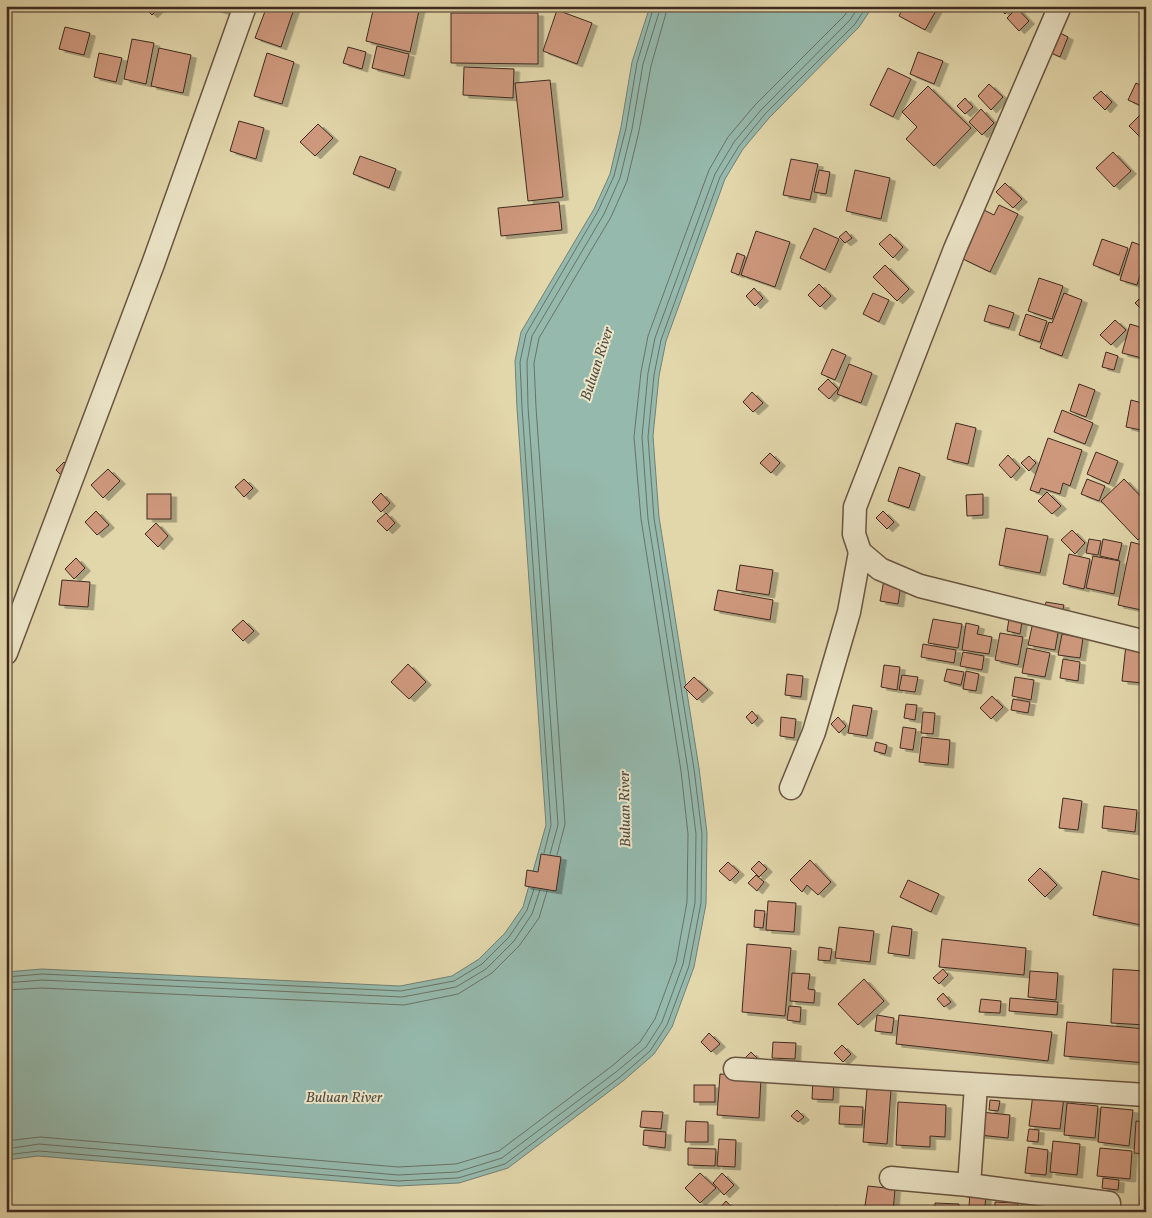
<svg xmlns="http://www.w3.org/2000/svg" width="1152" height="1218" font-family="Vollkorn,serif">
<defs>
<filter id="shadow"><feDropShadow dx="5.5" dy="3" stdDeviation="0" flood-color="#0004"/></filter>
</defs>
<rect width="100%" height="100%" fill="#e2d7ab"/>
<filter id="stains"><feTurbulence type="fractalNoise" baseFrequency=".004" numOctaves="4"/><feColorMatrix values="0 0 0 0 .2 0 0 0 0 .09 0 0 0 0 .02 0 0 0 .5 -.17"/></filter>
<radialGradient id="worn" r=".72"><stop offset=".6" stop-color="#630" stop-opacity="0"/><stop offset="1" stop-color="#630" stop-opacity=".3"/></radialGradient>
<path fill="#95b9ad" stroke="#738074" d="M650,6H873L859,27L769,118L743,149L725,179L666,341L659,376L653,436L659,517L699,768L707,833L706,904L694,967L672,1027L654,1054L623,1081L508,1168L459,1183L398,1186L38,1156L6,1160V972L42,969L400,986L452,976L479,959L505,933L523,907L546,825L517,408L515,361L521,332L594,209L610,174L621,127L632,62Z"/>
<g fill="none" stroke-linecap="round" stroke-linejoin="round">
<g stroke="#6a7266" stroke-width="1">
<path d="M544,853L551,825L522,407L520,362L526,334L598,211L614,176L626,128L637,63L654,6"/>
<path d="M550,854L558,825L528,407L527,362L532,336L604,214L620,178L632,129L643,64L661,6"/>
<path d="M557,855L565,824L536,407L534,363L539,338L611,217L627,181L639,131L651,66L668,6"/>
<path d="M6,977L42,974L401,991L454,981L482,964L509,937L527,910L534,889"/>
<path d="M6,983L42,980L402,997L456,987L486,969L514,941L532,914L540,890"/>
<path d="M6,990L42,988L404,1005L458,994L492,973L519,946L539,918L547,891"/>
<path d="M6,1141L40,1137L398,1167L456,1164L499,1151L612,1066L640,1042L655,1019L676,962L687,902L688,834L681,771L641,519L634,437L641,372L648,336L709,170L728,137L755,105L845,15L850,6"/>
<path d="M6,1149L39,1144L398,1175L457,1172L502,1158L616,1072L646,1047L662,1022L683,964L695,903L696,834L688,770L648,519L642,437L648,373L655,338L715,174L734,142L761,110L850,20L859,6"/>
<path d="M6,1155L39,1151L398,1181L458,1178L505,1164L620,1077L650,1051L667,1025L689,966L701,903L702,834L694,769L654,518L648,437L654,375L661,340L720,177L739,146L765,114L855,24L867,6"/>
</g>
</g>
<g fill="#cf997e" stroke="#3f2a1f" filter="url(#shadow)">
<path d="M147,6H160V7L152,15L145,8Z"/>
<path d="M203,6H227L226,12Z"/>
<path d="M267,6H295L281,47L255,38Z"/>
<path d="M374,6H420L410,52L366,41Z"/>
<path d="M904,6H932L937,9L925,30L899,16Z"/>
<path d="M998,6H1013L1005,14Z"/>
<path d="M1017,8L1029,21L1019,31L1007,18Z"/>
<path d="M557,10L592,23L577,64L543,51Z"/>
<path d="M451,13H538V64L451,63Z"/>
<path d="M65,27L90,33L84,55L59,49Z"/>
<path d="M1054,30L1068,37L1060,57L1045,50Z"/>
<path d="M132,39L154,43L146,84L124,79Z"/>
<path d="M377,46L409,54L404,76L372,68Z"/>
<path d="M348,47L366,52L362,69L343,63Z"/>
<path d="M159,48L191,55L183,93L151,86Z"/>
<path d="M918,52L943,61L934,84L910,74Z"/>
<path d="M99,53L122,58L116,82L94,77Z"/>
<path d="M267,53L294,62L282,104L254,96Z"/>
<path d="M464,67L514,69L513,98L463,95Z"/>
<path d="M888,68L911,79L893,117L870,105Z"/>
<path d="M550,80L563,197L528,201L515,83Z"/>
<path d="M1136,83L1146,88V108L1128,100Z"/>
<path d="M989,84L1003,97L991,110L978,96Z"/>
<path d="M928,86L971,128L934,166L906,139L917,127L902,112Z"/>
<path d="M1101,91L1112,102L1105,110L1093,98Z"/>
<path d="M965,98L973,107L965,114L957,106Z"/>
<path d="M981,109L994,123L982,135L969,122Z"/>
<path d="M1144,111L1146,113V139L1144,141L1129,126Z"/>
<path d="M239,121L264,128L256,159L230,151Z"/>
<path d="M318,124L333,138L315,156L300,142Z"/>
<path d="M1113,152L1131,171L1114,187L1096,168Z"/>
<path d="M360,156L396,169L389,188L353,174Z"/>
<path d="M791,159L818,164L810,200L783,195Z"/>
<path d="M819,170L830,172L826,194L814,192Z"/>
<path d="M855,170L890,178L881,219L846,211Z"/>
<path d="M1005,183L1022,199L1013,208L996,192Z"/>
<path d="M559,202L562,230L501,236L498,208Z"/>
<path d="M999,205L1018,214L990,272L961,258L984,210L994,215Z"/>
<path d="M814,228L839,239L825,270L800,258Z"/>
<path d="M756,231L790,242L775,287L741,275Z"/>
<path d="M846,231L852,238L845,243L839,237Z"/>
<path d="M890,234L903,247L893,258L879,244Z"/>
<path d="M1102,239L1128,248L1119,275L1093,265Z"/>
<path d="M1132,242L1146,247V256L1137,285L1120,280Z"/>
<path d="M737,253L745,256L739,275L731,272Z"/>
<path d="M885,265L909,289L897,301L873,277Z"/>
<path d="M1039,278L1063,286L1052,319L1028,311Z"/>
<path d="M819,284L831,296L820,307L808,295Z"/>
<path d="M754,288L763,298L755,306L746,296Z"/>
<path d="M873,293L889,300L879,322L863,314Z"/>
<path d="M1064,293L1082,300L1062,356L1040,348L1049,322L1052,323Z"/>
<path d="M1139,299L1144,304L1140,308L1135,303Z"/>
<path d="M989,305L1014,313L1009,328L984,321Z"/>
<path d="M1026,314L1047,321L1040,342L1019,335Z"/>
<path d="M1115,320L1126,330L1111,345L1100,335Z"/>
<path d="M1130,324L1146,329V359L1122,353Z"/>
<path d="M832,349L846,355L835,380L821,374Z"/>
<path d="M1106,352L1118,356L1114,370L1102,367Z"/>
<path d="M849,364L872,373L861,403L837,394Z"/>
<path d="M828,379L838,389L829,399L818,389Z"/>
<path d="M1079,384L1095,390L1086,417L1070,411Z"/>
<path d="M752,392L763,403L753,412L743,402Z"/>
<path d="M1131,400L1146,404V431L1126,427Z"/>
<path d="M1062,410L1093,423L1085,444L1054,432Z"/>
<path d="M956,423L976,428L968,464L947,459Z"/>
<path d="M1048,438L1082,450L1070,486L1063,483L1060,494L1041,488L1039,493L1030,490Z"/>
<path d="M1096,452L1118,461L1109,484L1087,474Z"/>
<path d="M770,453L780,463L771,473L760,463Z"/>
<path d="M1008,455L1020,468L1011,478L999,465Z"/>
<path d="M1029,456L1036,463L1029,471L1021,463Z"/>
<path d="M64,462L71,469L63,477L56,470Z"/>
<path d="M899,467L920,474L909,508L888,501Z"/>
<path d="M108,469L120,481L103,498L91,485Z"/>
<path d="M244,479L253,488L244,497L235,487Z"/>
<path d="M1087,479L1105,486L1099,501L1081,494Z"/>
<path d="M1124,479L1146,502V532L1138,540L1101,501Z"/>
<path d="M1047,492L1061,506L1052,514L1038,501Z"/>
<path d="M381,493L390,503L381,512L372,502Z"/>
<rect x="147" y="494" width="24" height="25"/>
<path d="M983,494V515L967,516L966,495Z"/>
<path d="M96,511L109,525L97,535L85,522Z"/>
<path d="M883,511L894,522L887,529L876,518Z"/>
<path d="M386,513L395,523L387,531L377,521Z"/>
<path d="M156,523L168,536L158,547L145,534Z"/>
<path d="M1006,528L1048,536L1040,573L999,565Z"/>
<path d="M1072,530L1085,543L1075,554L1061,540Z"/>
<path d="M1089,539L1101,541L1098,555L1086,553Z"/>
<path d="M1103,539L1122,543L1118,560L1100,556Z"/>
<path d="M1131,542L1146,546V611L1118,605Z"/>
<path d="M1069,554L1090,559L1084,589L1063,584Z"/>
<path d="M1093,556L1120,561L1114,594L1086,588Z"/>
<path d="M76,558L85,568L74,579L65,569Z"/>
<path d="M740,565L773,570L769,595L736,590Z"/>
<path d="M62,580L90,582L88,607L59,605Z"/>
<path d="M884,580L901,584L898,604L880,601Z"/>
<path d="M718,590L773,600L770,620L714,610Z"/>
<path d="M1046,602L1064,605L1061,618L1044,614Z"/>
<path d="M1010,613L1023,616L1020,634L1007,631Z"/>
<path d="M933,619L962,624L958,648L928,643Z"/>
<path d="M243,620L254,631L243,641L232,630Z"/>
<path d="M1033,622L1059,627L1055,650L1028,645Z"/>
<path d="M966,623L979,626L977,634L992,637L989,654L962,650Z"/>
<path d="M1000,633L1023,637L1018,665L995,660Z"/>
<path d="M1062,634L1083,638L1080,658L1058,655Z"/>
<path d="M923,644L956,650L954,663L921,657Z"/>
<path d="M1126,645L1146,647L1143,683L1122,681Z"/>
<path d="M1027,648L1050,653L1045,677L1022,673Z"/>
<path d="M963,652L984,656L982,670L960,666Z"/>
<path d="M1063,659L1080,662L1078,681L1060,678Z"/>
<path d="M408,664L426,682L409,699L391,682Z"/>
<path d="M884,665L900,667L897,690L881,687Z"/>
<path d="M947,669L964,672L961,685L944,681Z"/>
<path d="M966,671L979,674L976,691L963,689Z"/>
<path d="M787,674L803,676L801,697L785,695Z"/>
<path d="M902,675L918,677L915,692L899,690Z"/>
<path d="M694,677L708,690L697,700L684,687Z"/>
<path d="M1015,677L1034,680L1031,700L1012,696Z"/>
<path d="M992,696L1003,707L991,719L980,708Z"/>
<path d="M1013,699L1030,702L1028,713L1011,710Z"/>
<path d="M906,704L917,705L915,720L904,718Z"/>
<path d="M853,705L872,708L867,736L848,733Z"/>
<path d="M752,711L758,718L752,724L746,717Z"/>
<path d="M923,712L935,713L933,734L921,733Z"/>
<path d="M781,717L796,719L794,738L780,736Z"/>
<path d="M838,717L846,726L839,733L831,724Z"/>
<path d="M903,727L916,729L913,750L900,748Z"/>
<path d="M922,737L950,740L948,765L919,762Z"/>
<path d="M876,742L887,745L885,754L874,751Z"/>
<path d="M1063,798L1082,801L1078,830L1059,828Z"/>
<path d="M1104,806L1137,810L1135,832L1102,828Z"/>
<path d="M541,854L561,857L556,891L525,886L527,870L538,872Z"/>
<path d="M810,860L831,882L818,895L807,885L802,892L790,880Z"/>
<path d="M759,861L767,869L759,877L751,869Z"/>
<path d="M728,862L739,872L730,881L719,871Z"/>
<path d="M1040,868L1057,885L1045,897L1028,880Z"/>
<path d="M1102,871L1146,881V926L1093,915Z"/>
<path d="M756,875L764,882L757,891L748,883Z"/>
<path d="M908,880L939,894L931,912L900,897Z"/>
<path d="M768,901L796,903L794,932L766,930Z"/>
<path d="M755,910L765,911L763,928L754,927Z"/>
<path d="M892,926L912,929L909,956L888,953Z"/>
<path d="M839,927L874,931L870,962L835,958Z"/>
<path d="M942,939L1026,948L1024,975L939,967Z"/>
<path d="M747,944L791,948L785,1016L742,1012Z"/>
<path d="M819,947L832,949L830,961L818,960Z"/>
<path d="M943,969L948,975L939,984L933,978Z"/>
<path d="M1113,969L1146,971V1025L1111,1023Z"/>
<path d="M1030,971L1058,973L1056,1000L1028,997Z"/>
<path d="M792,973L810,974L808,989L815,990L814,1003L790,1001Z"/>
<path d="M864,979L884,1001L858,1025L838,1004Z"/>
<path d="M943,993L951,1002L944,1007L937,999Z"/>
<path d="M1010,998L1058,1002L1057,1015L1009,1011Z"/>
<path d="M981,999L1001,1001L1000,1013L979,1012Z"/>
<path d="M789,1006L801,1007L800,1022L787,1020Z"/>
<path d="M877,1015L894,1018L892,1033L875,1031Z"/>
<path d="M899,1015L1052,1032L1048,1061L896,1044Z"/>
<path d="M1067,1022L1146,1029V1063L1064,1056Z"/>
<path d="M709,1033L720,1044L711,1052L701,1042Z"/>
<path d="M773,1042L796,1043L795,1059L772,1058Z"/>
<path d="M842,1045L851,1054L843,1062L834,1053Z"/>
<path d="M751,1052L758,1059L752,1065L745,1058Z"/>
<path d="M720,1074L761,1077L759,1118L717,1115Z"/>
<path d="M813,1078L834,1079L833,1100L812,1099Z"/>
<rect x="694" y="1085" width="21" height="17"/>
<path d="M867,1088L891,1090L887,1144L863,1142Z"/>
<path d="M1033,1094L1064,1097L1060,1129L1029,1126Z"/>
<path d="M990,1100L1000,1101L998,1111L989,1110Z"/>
<path d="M898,1102L946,1105L945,1137L930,1136V1147L896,1145Z"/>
<path d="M1067,1103L1098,1106L1095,1138L1064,1135Z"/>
<path d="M840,1106L863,1107L862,1125L839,1124Z"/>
<path d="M1101,1107L1133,1110L1129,1146L1098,1142Z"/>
<path d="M797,1110L804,1117L798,1122L791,1116Z"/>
<path d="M642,1111L663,1112L661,1129L640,1127Z"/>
<path d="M981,1112L1010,1115L1008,1138L979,1135Z"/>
<path d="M686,1121L708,1122V1142H685Z"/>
<path d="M1136,1121L1146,1122V1154L1134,1153Z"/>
<path d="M1029,1129L1039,1130L1038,1142L1027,1141Z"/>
<path d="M644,1130L666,1132L665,1148L643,1145Z"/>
<path d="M719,1139L736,1140L735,1167L717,1166Z"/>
<path d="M1053,1141L1080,1144L1077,1175L1050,1172Z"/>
<path d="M1028,1147L1048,1150L1046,1175L1025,1173Z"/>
<path d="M688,1148L716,1149L715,1166L688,1165Z"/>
<path d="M1100,1148L1132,1151L1130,1179L1097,1176Z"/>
<path d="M700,1173L716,1188L700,1203L685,1188Z"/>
<path d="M722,1173L734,1185L724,1195L713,1183Z"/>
<path d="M1142,1173H1146V1212L1139,1211Z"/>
<path d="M1103,1178L1119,1180L1118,1190L1102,1188Z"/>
<path d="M868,1186L895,1189L893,1212H864Z"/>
<path d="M970,1192L986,1193L985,1208L969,1207Z"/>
<path d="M726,1201L736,1212H716Z"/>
<path d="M995,1202L1018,1203L1017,1212H995Z"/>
<path d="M935,1203L959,1204V1212H935Z"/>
<path d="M835,1206L853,1208V1212H834Z"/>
</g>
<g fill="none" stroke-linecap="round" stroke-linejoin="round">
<g stroke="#685542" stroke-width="25">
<g id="street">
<path d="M1060,6L955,249L855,507L854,534L860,552L880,569L920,586L1146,642"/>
<path d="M6,653L153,264L245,6"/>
<path d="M791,788L814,732L849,612L860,552"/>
<path d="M735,1069L1146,1095"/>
<path d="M891,1178L969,1185L1109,1203"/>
<path d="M969,1185L976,1086"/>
</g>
</g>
<use href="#street" stroke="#ece5c8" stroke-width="22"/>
</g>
<g text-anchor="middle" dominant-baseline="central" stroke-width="4" stroke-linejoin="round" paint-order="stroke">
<g font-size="15" font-style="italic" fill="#544e42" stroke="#ece5c8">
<text transform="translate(598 364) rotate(-72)">Buluan River</text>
<text transform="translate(626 809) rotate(-91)">Buluan River</text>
<text x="344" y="1098">Buluan River</text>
</g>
</g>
<rect width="1152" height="1218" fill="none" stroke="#e2d7ab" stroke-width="25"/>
<rect x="8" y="8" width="1137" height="1203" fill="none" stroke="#3f2a1f" stroke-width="2.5"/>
<rect x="12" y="12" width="1127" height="1193" fill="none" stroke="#3f2a1f"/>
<rect width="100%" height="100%" filter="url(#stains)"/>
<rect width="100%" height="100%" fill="url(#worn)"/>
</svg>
